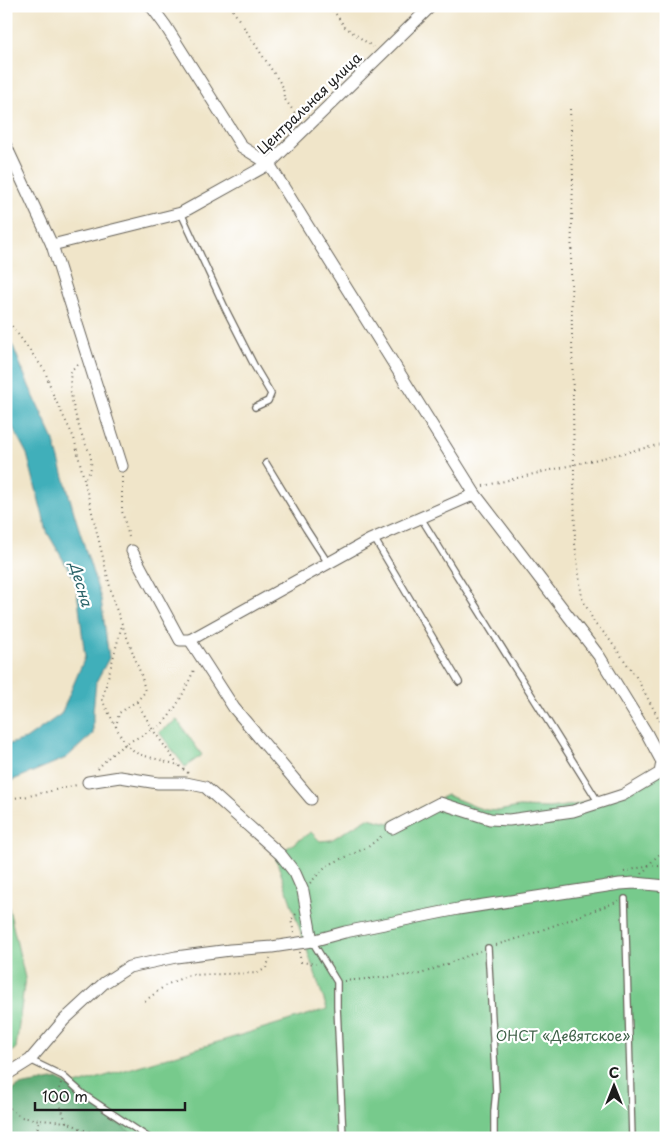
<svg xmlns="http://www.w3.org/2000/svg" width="672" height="1144" font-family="'Playpen Sans',sans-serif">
<rect width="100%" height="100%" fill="#fff"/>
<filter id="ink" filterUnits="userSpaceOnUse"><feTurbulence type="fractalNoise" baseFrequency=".02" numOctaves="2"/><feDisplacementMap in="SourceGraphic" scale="10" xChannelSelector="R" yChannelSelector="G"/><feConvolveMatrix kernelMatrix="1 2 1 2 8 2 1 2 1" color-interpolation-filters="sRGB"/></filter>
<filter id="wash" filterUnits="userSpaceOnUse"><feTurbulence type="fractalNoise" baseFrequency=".0096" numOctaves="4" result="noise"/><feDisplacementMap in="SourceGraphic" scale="20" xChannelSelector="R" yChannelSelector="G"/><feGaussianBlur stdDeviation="1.12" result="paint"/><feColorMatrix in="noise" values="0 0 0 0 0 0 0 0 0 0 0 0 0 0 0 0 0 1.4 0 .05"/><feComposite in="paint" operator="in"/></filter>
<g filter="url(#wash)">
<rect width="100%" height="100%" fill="#f0e5c9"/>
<g fill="#77ca8c" stroke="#4a7354">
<path d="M177,720L202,755L185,767L159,732Z"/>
<path d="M666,766V1138H138L69,1087L327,1009L275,856L311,832L320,841L331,840L368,818L389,823L447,795L476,807L486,810L498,811L519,807L549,808L574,805L587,801Z"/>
<path d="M6,896L25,978L16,1048L6,1058Z"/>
</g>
<path fill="#61ae78" stroke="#3e654a" d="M58,1079L69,1087L138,1138H6V1095L19,1086Z"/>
<path fill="#3fafba" stroke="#2e666b" d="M6,341L13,346L29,386L53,438L75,516L101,599L109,658L96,682L93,712V734L66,758L6,783V745L26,739L61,714L85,657L76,582L47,532L27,454L6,415Z"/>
</g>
<g filter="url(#ink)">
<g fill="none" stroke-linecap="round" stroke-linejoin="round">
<g stroke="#666259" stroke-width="8">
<g id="service">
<path d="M181,213L226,310L255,367L271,394L268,401L255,407"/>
<path d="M266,463L306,529L328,563"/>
<path d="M421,518L599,803"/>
<path d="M374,538L459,682"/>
<path d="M625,899L632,1138"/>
<path d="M312,941L337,982V1006L343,1138"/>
<path d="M488,948L496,1091L494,1112V1138"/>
<path d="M30,1060L63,1076L83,1094L149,1138"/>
</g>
</g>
<g stroke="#666259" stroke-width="13">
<g id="minor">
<path d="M151,6L165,25L242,147L269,164L475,494L370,540L190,640L234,708L311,799"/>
<path d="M6,146L52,245L122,466"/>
<path d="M52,245L181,213L269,164L431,6"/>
<path d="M132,551L180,640H190"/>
<path d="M88,782L120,777L158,783H186L205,787L281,855L295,873L303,891L312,941"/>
<path d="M392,828L440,803L490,819L509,820L573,811L623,795L660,773L662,762L647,734L599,656L475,494"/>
<path d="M6,1075L30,1060L64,1020L104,983L129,967L176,957L230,950L272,947L312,941L345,932L458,909L620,884L635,883L666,886"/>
</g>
</g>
<g stroke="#666259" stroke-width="2" stroke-dasharray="1 4" stroke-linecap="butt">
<path d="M230,6L283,87L284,98L300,120"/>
<path d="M330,6L345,27L373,47"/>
<path d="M570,109L573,176L571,266L575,544L582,598L595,624L606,635L635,675L665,730"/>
<path d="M6,318L45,371L54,397L74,438L114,603L142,677L145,692L137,701L119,713L116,727L125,744L138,754L178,765L188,773"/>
<path d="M78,365L71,370C68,393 75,416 83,438C85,445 91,452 91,459C92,468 90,473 84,480"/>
<path d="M122,477V511L130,541"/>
<path d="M483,486L666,443"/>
<path d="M137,702L153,730L178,765"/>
<path d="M116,727L102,700L122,625"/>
<path d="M98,769C110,754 123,744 141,736C147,732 156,729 161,725C177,710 186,687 195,668"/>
<path d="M6,799L29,796L77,785"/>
<path d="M624,872L649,865L666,867"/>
<path d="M642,874L653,860L666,849"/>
<path d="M310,883L326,866L368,847L384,834"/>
<path d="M294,933L291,920L297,913"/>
<path d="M496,945L523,937L619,901"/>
<path d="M299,952L301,962L316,964"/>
<path d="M344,981L421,974L480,951"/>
<path d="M145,1001L166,985L189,975L258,973L266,968L270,958"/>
<path d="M61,1083L57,1095L66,1122"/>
<path d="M6,1105L21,1117L39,1120"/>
<path d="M36,1138L39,1120L67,1122L84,1130L109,1138"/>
</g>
<use href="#service" stroke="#fff" stroke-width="5.5"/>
<use href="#minor" stroke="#fff" stroke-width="11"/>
</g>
</g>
<g text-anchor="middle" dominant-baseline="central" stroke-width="4.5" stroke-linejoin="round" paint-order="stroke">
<g font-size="14" fill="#1c1c1c" stroke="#fff">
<text transform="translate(309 103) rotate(-44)">Центральная улица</text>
</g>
<g font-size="14" fill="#406249" stroke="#fff">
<text x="563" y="1035">ОНСТ «Девятское»</text>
</g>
<g font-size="15" font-style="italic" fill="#2e666b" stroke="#fff">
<text transform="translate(82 584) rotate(74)">Десна</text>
</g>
</g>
<rect width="672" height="1144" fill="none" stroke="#fff" stroke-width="25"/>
<g transform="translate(614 1086)" stroke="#ffffff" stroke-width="4" paint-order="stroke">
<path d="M0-4L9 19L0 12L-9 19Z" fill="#1c1c1c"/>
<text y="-8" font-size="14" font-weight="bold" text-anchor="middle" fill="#1c1c1c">С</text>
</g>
<path d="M35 1102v8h150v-8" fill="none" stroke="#1c1c1c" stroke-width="2.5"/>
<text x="42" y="1102" font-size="15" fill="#1c1c1c" stroke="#ffffff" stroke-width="4" paint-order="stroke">100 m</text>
</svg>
